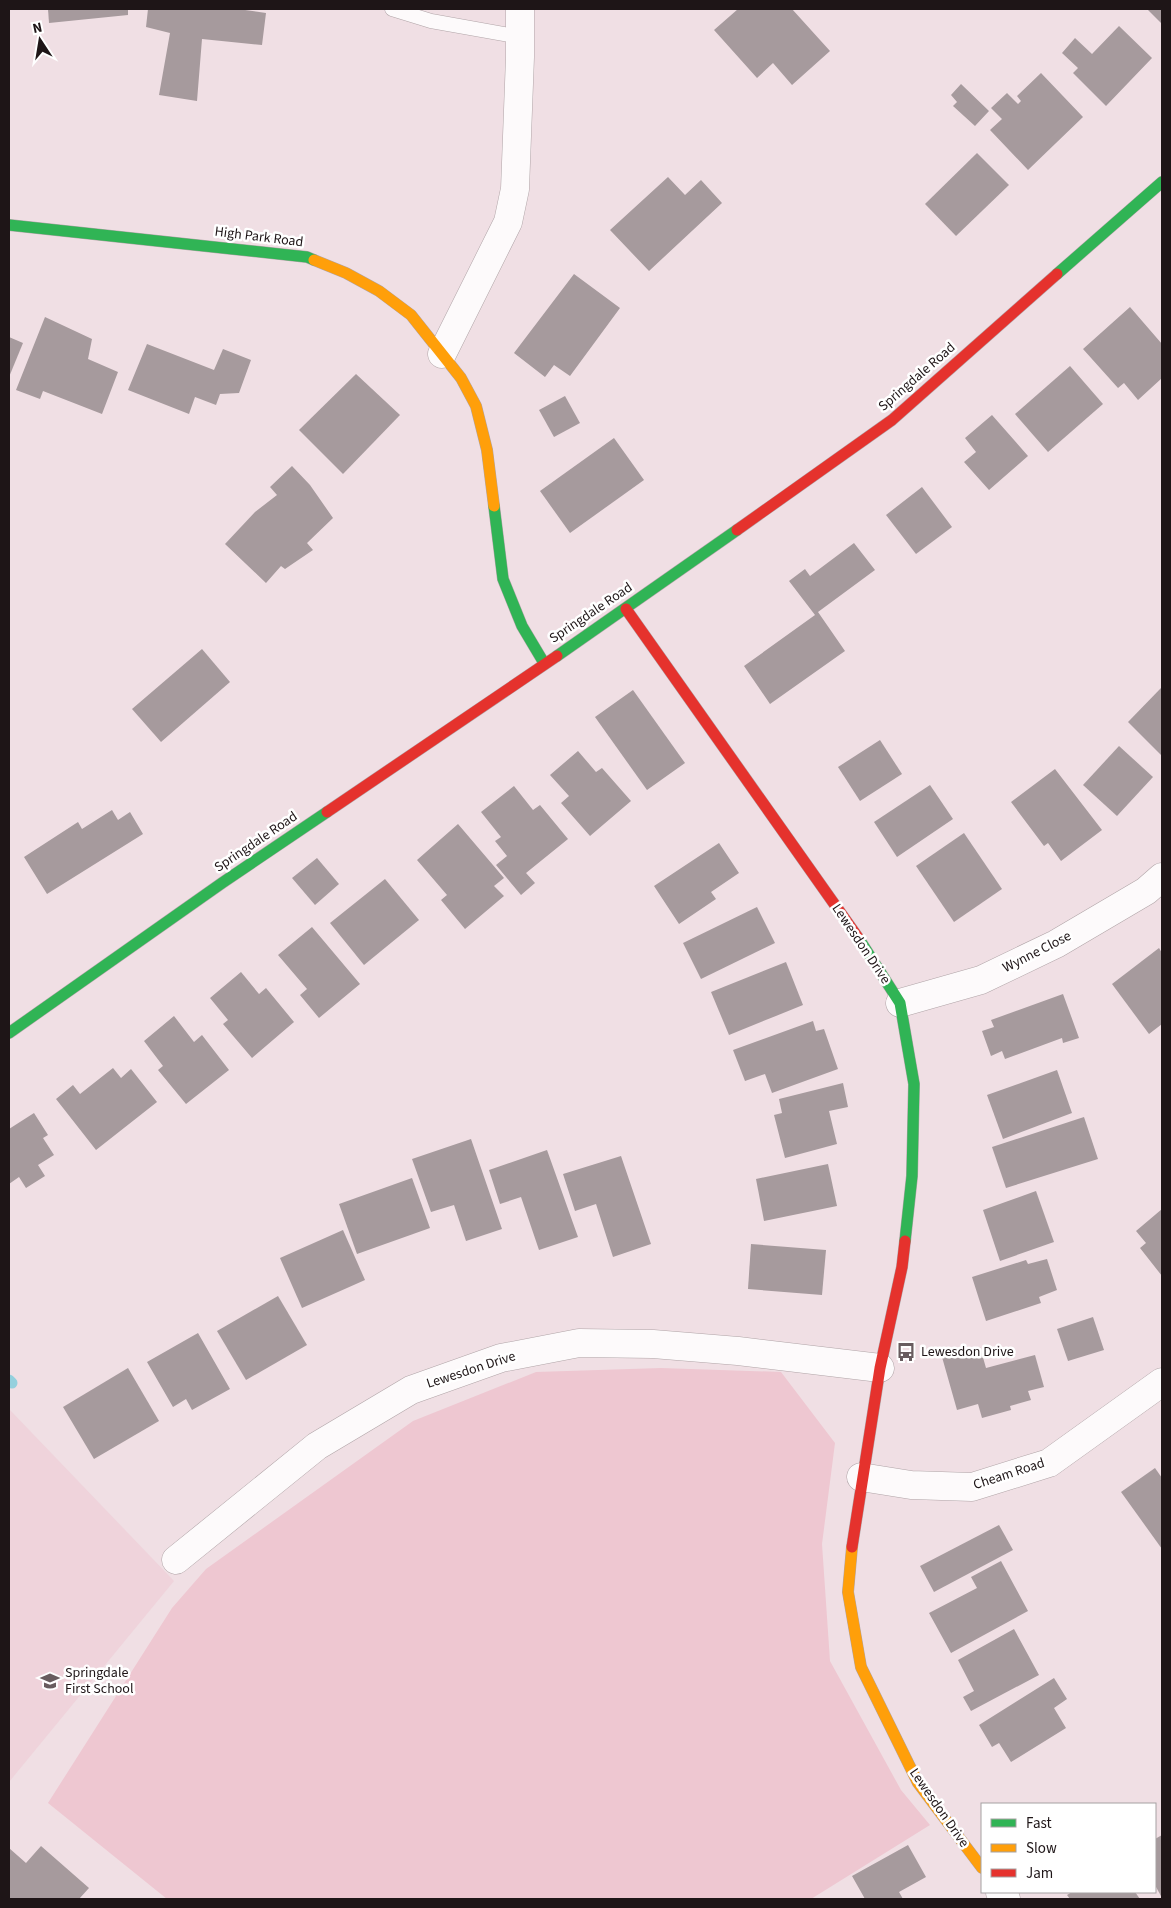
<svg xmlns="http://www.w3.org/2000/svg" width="1171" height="1908" font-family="'Source Sans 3',sans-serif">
<rect width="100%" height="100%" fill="#f0dfe4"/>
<path fill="#efd3db" d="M9,1409L174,1581L9,1782Z"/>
<path fill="#eec7d1" d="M661,1368L781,1372L835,1443L822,1544L830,1661L901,1790L930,1825L811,1899H167L48,1803L172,1608L206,1569L413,1421L536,1372Z"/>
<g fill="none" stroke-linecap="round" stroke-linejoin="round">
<path stroke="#94d0dd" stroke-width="11" d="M9,1380L12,1383"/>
</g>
<g fill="#a69a9d">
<path d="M48,9H128V15L49,23Z"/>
<path d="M148,9H238L266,13L262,45L202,39L197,101L159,95L170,33L146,27Z"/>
<path d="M738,9H792L830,51L792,85L773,63L757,78L714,30Z"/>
<path d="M1147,9H1162V24Z"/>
<path d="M1119,26L1152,58L1106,106L1073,73L1078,68L1062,53L1075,38L1092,54Z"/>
<path d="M1041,73L1083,117L1028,170L990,130L1002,119L991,108L1007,93L1018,104L1021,101L1017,96Z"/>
<path d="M961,84L989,111L975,126L953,106L957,102L951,95Z"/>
<path d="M977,153L1009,185L956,236L925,204Z"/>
<path d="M668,177L685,195L701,180L722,203L649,271L610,230Z"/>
<path d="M574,274L620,308L570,376L554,365L545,377L514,353Z"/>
<path d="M1130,307L1162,344V378L1138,400L1124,383L1118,388L1083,349Z"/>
<path d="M45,317L92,339L88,359L118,372L102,414L43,391L40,399L16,390Z"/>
<path d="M9,337L23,343L9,377Z"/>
<path d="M147,344L214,370L223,349L251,360L239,393L220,394L216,405L195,397L189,414L128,390Z"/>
<path d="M1070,366L1103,404L1048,452L1015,414Z"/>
<path d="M356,374L400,415L343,474L299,430Z"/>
<path d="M565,396L580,423L554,437L539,410Z"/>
<path d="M992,415L1028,456L989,490L964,462L976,452L965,438Z"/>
<path d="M614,438L644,480L570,533L540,491Z"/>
<path d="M292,466L310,485L333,518L307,543L313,550L285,569L281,566L266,583L225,544L255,512L277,495L270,487Z"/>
<path d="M922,487L952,527L916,554L886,515Z"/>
<path d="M854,543L875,570L818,612L845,651L770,704L744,666L815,615L789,581L805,569L810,576Z"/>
<path d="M202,649L230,682L161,742L132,709Z"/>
<path d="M1161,688L1162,690V756L1128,722Z"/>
<path d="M633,690L685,763L647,790L595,717Z"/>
<path d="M880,740L902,774L860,801L838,767Z"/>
<path d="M1119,746L1153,777L1117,816L1083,785Z"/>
<path d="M578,751L596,772L602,768L631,801L590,836L561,803L569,796L550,775Z"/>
<path d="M1055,769L1102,830L1061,861L1048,843L1044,846L1011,802Z"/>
<path d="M930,785L953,819L897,857L874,822Z"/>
<path d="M514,786L533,810L540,805L568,839L526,873L535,883L521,895L496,865L507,856L495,841L501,837L481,812Z"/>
<path d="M112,810L118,820L130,812L143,834L47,894L24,857L78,822L82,829Z"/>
<path d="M458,824L504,878L494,886L504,896L465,929L441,900L447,895L417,860Z"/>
<path d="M964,833L1002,889L954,922L916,866Z"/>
<path d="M719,843L739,873L711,892L716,899L679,924L654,886Z"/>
<path d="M317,858L339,884L315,905L292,878Z"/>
<path d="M385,879L419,920L364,965L330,923Z"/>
<path d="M757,907L775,943L701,979L683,943Z"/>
<path d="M312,927L360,984L319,1018L300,995L307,989L278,955Z"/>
<path d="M1159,948L1162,953V1024L1149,1034L1112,984Z"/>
<path d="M786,962L803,1005L729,1035L711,992Z"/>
<path d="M241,972L259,994L266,988L294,1022L252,1058L223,1024L228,1020L210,998Z"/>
<path d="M1063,994L1079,1038L1063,1043L1062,1038L1005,1059L1002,1051L991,1056L982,1031L994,1027L991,1020Z"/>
<path d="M174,1016L194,1042L202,1035L229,1070L186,1104L158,1070L163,1066L144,1041Z"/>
<path d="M813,1021L816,1031L824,1029L838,1069L772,1093L765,1074L745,1081L733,1050Z"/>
<path d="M113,1068L121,1078L131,1069L157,1102L96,1150L56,1099L73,1085L80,1094Z"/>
<path d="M1057,1070L1072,1113L1003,1139L987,1095Z"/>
<path d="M843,1083L848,1107L829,1111L837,1144L785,1158L774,1115L782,1113L779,1099Z"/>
<path d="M34,1113L48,1135L43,1138L54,1155L38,1165L45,1176L26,1188L19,1177L9,1184V1129Z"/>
<path d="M1084,1117L1098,1159L1006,1188L992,1147Z"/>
<path d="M471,1139L502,1229L466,1241L454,1205L431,1212L412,1159Z"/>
<path d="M547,1150L578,1237L539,1250L521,1197L500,1204L489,1170Z"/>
<path d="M621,1156L651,1244L613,1257L596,1204L575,1211L563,1174Z"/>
<path d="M828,1164L837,1206L764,1221L756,1179Z"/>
<path d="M412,1178L430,1228L357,1254L339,1204Z"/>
<path d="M1036,1191L1054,1242L1000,1261L983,1210Z"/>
<path d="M1162,1209V1276L1140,1248L1146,1243L1136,1231Z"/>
<path d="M343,1230L365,1280L302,1308L280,1258Z"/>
<path d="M751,1244L826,1250L822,1295L748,1289Z"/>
<path d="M1047,1259L1057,1290L1039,1297L1041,1303L986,1321L972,1277L1026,1260L1028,1264Z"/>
<path d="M278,1296L307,1345L246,1380L217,1331Z"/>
<path d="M1093,1317L1104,1350L1068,1361L1057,1329Z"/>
<path d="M198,1333L230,1389L192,1410L186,1399L173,1407L147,1362Z"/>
<path d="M980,1347L986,1368L1035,1355L1044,1387L1028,1391L1031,1400L1010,1406L1011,1410L982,1418L978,1404L957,1410L942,1357Z"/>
<path d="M128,1368L159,1421L94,1459L63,1407Z"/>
<path d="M1155,1468L1162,1478V1549L1121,1492Z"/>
<path d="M999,1525L1013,1550L934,1592L920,1566Z"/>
<path d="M1001,1561L1028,1611L951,1653L929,1613L977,1588L971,1577Z"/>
<path d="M1014,1629L1039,1675L971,1711L963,1697L974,1691L958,1660Z"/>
<path d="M1054,1678L1067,1699L1054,1708L1066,1728L1011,1762L999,1743L992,1747L979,1725Z"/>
<path d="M1162,1835V1898L1155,1885V1839Z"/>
<path d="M908,1845L926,1877L899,1892L903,1899H865L852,1876Z"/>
<path d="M41,1846L89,1888L79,1899H9V1848L26,1863Z"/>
<path d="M1072,1892H1135L1140,1899H1070L1067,1895Z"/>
</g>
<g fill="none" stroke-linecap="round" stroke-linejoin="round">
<g stroke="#b0a4a7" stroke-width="15">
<path id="lane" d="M392,9L431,21L520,37"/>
</g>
<g stroke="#b0a4a7" stroke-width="29">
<g id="street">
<path d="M442,354L508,222L515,189L520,57V9"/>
<path d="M900,1003L981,980L1056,944L1146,891L1162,877"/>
<path d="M861,1477L911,1485L972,1487L1049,1463L1162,1382"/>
<path d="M176,1560L317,1446L411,1390L501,1358L579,1343L653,1344L738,1351L880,1368"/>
<path d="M1000,1892L1006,1899"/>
</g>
</g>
<g stroke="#b0a4a7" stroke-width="12">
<g id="fast">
<path d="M9,225L307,257L314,260"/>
<path d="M1057,274L1162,182"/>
<path d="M494,506L503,579L522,626L544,663"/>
<path d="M557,656L737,530"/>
<path d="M859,939L900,1003L914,1084L912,1176L905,1241"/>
<path d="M9,1033L222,883L327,812"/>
</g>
</g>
<g stroke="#b0a4a7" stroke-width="12">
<g id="slow">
<path d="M314,260L346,273L379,291L411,315L461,378L476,406L487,450L494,506"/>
<path d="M852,1547L848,1592L861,1667L918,1783L982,1868"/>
</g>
</g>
<g stroke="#b0a4a7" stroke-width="12">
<g id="jam">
<path d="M737,530L892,420L1057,274"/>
<path d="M626,609L859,939"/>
<path d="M327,812L557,656"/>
<path d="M852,1547L880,1368L902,1267L905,1241"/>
</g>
</g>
<use href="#lane" stroke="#fdfafb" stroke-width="14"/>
<use href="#street" stroke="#fdfafb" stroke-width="28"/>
<use href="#fast" stroke="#30b455" stroke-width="11"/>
<use href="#slow" stroke="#ff9f0a" stroke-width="11"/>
<use href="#jam" stroke="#e5322d" stroke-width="11"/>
</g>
<defs>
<g id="bus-bare" transform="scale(1.5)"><path d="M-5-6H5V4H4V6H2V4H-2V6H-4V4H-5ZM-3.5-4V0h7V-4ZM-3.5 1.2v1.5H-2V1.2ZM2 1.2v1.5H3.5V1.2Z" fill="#685c5f" stroke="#fff" stroke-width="2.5" paint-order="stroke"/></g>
<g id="school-bare" transform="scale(1.5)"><path d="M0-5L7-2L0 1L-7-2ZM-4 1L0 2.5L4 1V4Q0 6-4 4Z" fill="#685c5f" stroke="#fff" stroke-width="2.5" paint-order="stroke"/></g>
</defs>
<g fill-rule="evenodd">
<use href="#bus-bare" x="906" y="1352"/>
<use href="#school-bare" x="50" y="1681"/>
</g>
<g text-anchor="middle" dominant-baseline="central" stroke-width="5" stroke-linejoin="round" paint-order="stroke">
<g font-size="14" fill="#1e1517" stroke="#fff">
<text transform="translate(259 237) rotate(7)">High Park Road</text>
<text transform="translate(917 377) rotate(-41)">Springdale Road</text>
<text transform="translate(591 613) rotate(-34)">Springdale Road</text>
<text transform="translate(256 842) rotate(-34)">Springdale Road</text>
<text transform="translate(861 944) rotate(56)">Lewesdon Drive</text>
<text transform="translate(1037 952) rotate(-27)">Wynne Close</text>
<text transform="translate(471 1370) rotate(-18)">Lewesdon Drive</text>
<text transform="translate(1009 1474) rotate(-18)">Cheam Road</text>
<text transform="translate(939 1808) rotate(55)">Lewesdon Drive</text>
</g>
<g font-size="14" fill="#1e1517" stroke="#fff" text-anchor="start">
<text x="921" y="1352">Lewesdon Drive</text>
<text x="65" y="1673">Springdale<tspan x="65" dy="16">First School</tspan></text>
</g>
</g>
<rect width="1171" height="1908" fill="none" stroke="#1e1517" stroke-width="20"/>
<rect x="981" y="1803" width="175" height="90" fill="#ffffff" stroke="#a5a1a2"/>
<rect x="991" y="1819" width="25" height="8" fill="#30b455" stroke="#a5a1a2"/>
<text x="1026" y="1828" font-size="15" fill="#1e1517">Fast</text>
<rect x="991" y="1844" width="25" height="8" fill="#ff9f0a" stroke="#a5a1a2"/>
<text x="1026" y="1853" font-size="15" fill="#1e1517">Slow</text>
<rect x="991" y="1869" width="25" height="8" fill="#e5322d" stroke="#a5a1a2"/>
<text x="1026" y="1878" font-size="15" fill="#1e1517">Jam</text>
<g transform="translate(40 40) rotate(348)" stroke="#ffffff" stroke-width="4" paint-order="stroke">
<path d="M0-4L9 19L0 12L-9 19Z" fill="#1e1517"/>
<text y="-8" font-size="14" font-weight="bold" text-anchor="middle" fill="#1e1517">N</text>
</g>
</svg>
